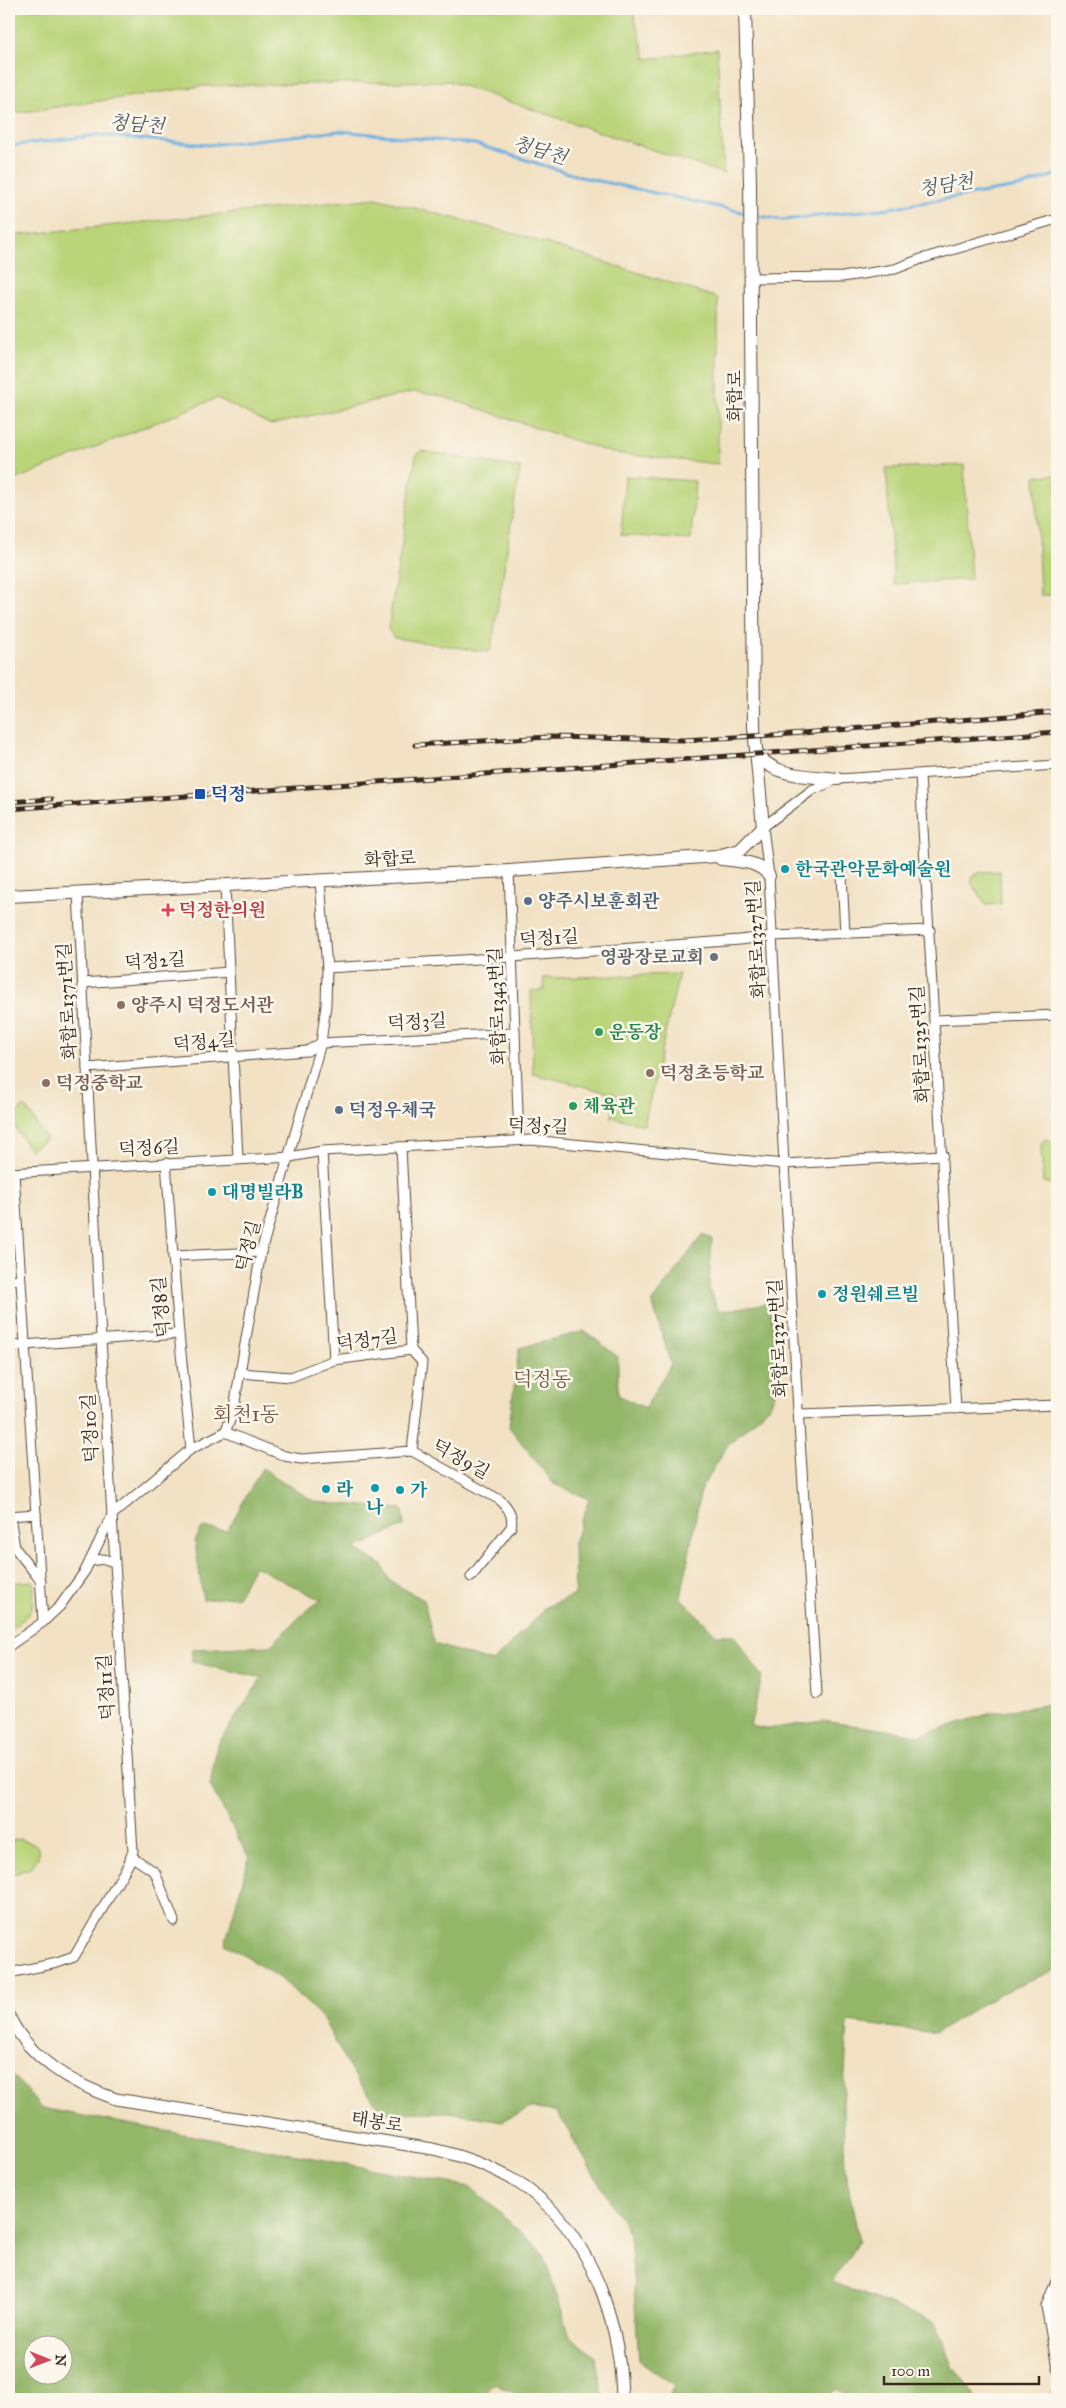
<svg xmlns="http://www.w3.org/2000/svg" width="1066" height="2408" font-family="'IM FELL Great Primer','Noto Serif KR',serif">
<rect width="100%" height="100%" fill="#fbf7ec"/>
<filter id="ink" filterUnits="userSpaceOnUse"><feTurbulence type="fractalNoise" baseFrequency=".02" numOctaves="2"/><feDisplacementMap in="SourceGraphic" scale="10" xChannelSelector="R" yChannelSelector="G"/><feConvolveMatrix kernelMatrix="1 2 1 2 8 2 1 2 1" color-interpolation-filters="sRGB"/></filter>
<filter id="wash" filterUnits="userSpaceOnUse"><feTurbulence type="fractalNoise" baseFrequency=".0096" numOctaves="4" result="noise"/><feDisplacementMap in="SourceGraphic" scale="20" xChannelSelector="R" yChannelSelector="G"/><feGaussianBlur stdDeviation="1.12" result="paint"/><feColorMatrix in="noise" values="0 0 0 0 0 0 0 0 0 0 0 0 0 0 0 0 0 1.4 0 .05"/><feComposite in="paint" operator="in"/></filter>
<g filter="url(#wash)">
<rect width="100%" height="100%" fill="#f2e1c3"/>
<g fill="#bad479" stroke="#7a7f4c">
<path d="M9,9H632L646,59L717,49L724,174L448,81L203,86L9,114Z"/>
<path d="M376,198L523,236L718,298V464L612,453L441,396L413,392L271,425L217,398L9,482V236Z"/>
<path d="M422,451L520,468L491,650L488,652L394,638L388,629L416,455Z"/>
<path d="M964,465L971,579L894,584L886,468Z"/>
<path d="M1057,475V595H1040L1035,476Z"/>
<path d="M625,476L695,481L691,540L621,535Z"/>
<path d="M1000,871L1001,904L986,905L972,884V876L981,872Z"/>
<path d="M679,974L644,1125L611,1117L616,1094L533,1074L531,991L544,990V978Z"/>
<path d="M25,1106L47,1139L30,1150L9,1118Z"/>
<path d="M1046,1139L1057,1143L1054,1157V1185L1043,1182L1041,1147V1143Z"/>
<path d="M33,1581C36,1611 31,1614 9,1630V1583Z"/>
<path d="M20,1839L35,1844L38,1848V1858L31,1868L14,1874L10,1872L9,1847L13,1840Z"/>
</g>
<g fill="#93b669" stroke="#677044" fill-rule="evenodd">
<path d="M703,1234L712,1239L709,1288L719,1311L769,1303L780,1380L770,1406L728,1445L701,1489L681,1598L716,1635H734L762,1677L750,1726L767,1729L823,1721L921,1735L991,1713L1057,1703V1893L1049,1905L1057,1927V1969L997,1995L935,2033L848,2022L843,2107L845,2170L859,2241L832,2282L935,2322L954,2368L977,2399H851L837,2389L822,2399H668L674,2385L639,2360L630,2235L557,2112L531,2108L502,2121L449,2112L383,2113L351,2071L322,2017L280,1978L225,1944L249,1858L210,1785L217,1745L262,1678L192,1662V1649L270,1646L306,1611L321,1600L254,1566L238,1596L203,1600L195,1541L202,1528L227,1531L262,1468L315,1502L402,1509L404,1526L355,1548L382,1565L390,1581L424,1600L434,1644L493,1662L546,1607L575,1595L574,1543L589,1499L554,1484L509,1427L519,1348L585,1331L618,1357V1395L645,1408L671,1364L652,1302Z"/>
<path d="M9,2070L41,2108L471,2187L543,2253L570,2336L595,2356L604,2399H529L494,2383L482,2399H9ZM32,2346H62V2376H32Z"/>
</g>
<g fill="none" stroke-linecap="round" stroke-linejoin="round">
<g stroke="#6db1e3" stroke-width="3">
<path d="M9,146L98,135L208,145L340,131L475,144L581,177L747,213"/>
<path d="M753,215L783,220L890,208L1023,186L1057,174"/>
</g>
</g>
</g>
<g filter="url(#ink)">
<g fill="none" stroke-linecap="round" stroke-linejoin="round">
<g stroke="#564537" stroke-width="11">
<g id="minor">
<path d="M751,278L842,277L895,269L921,259L1057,219"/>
<path d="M920,775L956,1409"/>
<path d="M509,871L519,1140"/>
<path d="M842,875L845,933"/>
<path d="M225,886L238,1159"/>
<path d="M327,968L512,957L740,940L772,936L930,930"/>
<path d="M83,983L229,972"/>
<path d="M935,1020L1057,1015"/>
<path d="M87,1068L307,1051L321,1043L515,1033"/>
<path d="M401,1147L411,1350L422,1362L412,1451"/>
<path d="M322,1151L334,1360"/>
<path d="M943,1155L784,1164L769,876L763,827L812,790L838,779L1057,765"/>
<path d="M166,1163L179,1334L191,1449"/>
<path d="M9,1173L290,1157L322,1151L531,1140L784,1164L798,1410L800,1414L1057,1405"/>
<path d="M14,1173L43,1622"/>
<path d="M173,1256L261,1252"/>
<path d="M9,1280L20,1279"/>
<path d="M9,1346L179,1334"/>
<path d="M240,1373L291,1377L334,1360L411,1350"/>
<path d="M798,1410L817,1694"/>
<path d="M225,1432L285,1456L301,1459L412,1451L500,1500C508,1507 514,1516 511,1527L471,1577"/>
<path d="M9,1516L36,1514"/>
<path d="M10,1516L15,1548L41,1581"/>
<path d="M90,1561L104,1559L114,1562"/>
<path d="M9,1646L43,1622L60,1606L85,1571L112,1515L191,1449L225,1432L233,1413L261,1252L321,1043L326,1005L327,968L320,881"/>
<path d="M131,1856L155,1872L174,1921"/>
<path d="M9,1973L57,1963L74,1957L129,1863L133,1851L101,1339L78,893"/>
<path d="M1057,2279L1046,2306L1057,2368"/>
<path d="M1056,2399L1057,2395"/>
</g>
</g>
<g stroke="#564537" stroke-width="13">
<path id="tertiary" d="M9,2016C30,2060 72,2084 116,2099L433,2149C475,2159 519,2177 550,2208C598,2257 621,2332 622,2399"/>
</g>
<g stroke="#564537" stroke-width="14">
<g id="secondary">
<path d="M756,751C770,778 812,776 838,779"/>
<path d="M721,859C737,861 760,861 769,876"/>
<path d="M9,896L509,871L717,856L740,850L763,827L754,727L750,182L745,9"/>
</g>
</g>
<use href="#minor" stroke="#fff" stroke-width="9"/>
<use href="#tertiary" stroke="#fff" stroke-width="11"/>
<use href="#secondary" stroke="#fff" stroke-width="12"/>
<g stroke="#3b2a1e" stroke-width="5">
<g id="rail">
<path d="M415,745L549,737L683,740L790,734L1057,712"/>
<path d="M9,802L51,799"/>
<path d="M9,809L1057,732"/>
</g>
</g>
<use href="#rail" stroke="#fbf7ec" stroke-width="3" stroke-dasharray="9" stroke-linecap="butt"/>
</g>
</g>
<rect fill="#1a4fb4" stroke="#fbf7ec" stroke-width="2" x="194" y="788" width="12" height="12" rx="2.5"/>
<g fill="#0f9aa8" stroke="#fbf7ec" stroke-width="2">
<circle cx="785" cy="869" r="5"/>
<circle cx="212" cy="1192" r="5"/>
<circle cx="822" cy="1294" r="5"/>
<circle cx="375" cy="1488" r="5"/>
<circle cx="326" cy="1489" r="5"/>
<circle cx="400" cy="1490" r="5"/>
</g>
<g fill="#5c6f8a" stroke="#fbf7ec" stroke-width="2">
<circle cx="528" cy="901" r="5"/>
<circle cx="339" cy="1110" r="5"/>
</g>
<path fill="#e0444e" stroke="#fbf7ec" stroke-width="2" d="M165.5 902.5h5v5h5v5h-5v5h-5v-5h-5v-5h5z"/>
<circle fill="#6b7280" stroke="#fbf7ec" stroke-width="2" cx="714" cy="957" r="5"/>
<g fill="#8d6e63" stroke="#fbf7ec" stroke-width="2">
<circle cx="121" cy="1005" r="5"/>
<circle cx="650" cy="1073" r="5"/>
<circle cx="46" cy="1083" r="5"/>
</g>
<g fill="#2e9e5b" stroke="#fbf7ec" stroke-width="2">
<circle cx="599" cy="1032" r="5"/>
<circle cx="573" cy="1106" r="5"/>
</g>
<g text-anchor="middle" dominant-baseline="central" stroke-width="5" stroke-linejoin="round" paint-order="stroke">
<g font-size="18" fill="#3b2a1e" stroke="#fbf7ec">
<text transform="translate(735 396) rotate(-90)">화합로</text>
<text transform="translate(390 859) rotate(-3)">화합로</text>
<text transform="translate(549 938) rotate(-4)">덕정1길</text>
<text transform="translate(756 939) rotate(-93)">화합로1327번길</text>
<text transform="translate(155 961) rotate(-4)">덕정2길</text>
<text transform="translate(67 1001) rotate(-93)">화합로1371번길</text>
<text transform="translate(497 1006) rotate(-92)">화합로1343번길</text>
<text transform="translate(417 1022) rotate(-3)">덕정3길</text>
<text transform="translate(204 1042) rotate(-5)">덕정4길</text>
<text transform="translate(920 1044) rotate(-93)">화합로1325번길</text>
<text transform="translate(538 1126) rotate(2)">덕정5길</text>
<text transform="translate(149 1148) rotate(-3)">덕정6길</text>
<text transform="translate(248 1246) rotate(-76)">덕정길</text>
<text transform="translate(161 1307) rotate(-95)">덕정8길</text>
<text transform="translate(778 1338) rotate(-93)">화합로1327번길</text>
<text transform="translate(367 1340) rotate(-8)">덕정7길</text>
<text transform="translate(90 1428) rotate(-93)">덕정10길</text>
<text transform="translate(461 1459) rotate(29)">덕정9길</text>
<text transform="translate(106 1687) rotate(-94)">덕정11길</text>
<text transform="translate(377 2122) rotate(9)">태봉로</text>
</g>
<g font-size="18" font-weight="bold" fill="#164399" stroke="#fbf7ec" text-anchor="start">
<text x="211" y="794">덕정</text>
</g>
<g font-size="18" font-weight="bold" fill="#0d838f" stroke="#fbf7ec" text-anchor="start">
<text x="795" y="869">한국관악문화예술원</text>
<text x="222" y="1192">대명빌라B</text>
<text x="832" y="1294">정원쉐르빌</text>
<text x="336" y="1489">라</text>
<text x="410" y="1490">가</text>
<text x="375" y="1507" text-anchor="middle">나</text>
</g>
<g font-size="18" font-weight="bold" fill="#4e5e75" stroke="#fbf7ec" text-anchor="start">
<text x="538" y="901">양주시보훈회관</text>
<text x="349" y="1110">덕정우체국</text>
</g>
<g font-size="18" font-weight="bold" fill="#be3a42" stroke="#fbf7ec" text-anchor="start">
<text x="179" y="910">덕정한의원</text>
</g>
<g font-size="18" font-weight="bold" fill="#5b616d" stroke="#fbf7ec" text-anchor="end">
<text x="704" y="957">영광장로교회</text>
</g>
<g font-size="18" font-weight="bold" fill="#785e54" stroke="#fbf7ec" text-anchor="start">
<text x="131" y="1005">양주시 덕정도서관</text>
<text x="660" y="1073">덕정초등학교</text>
<text x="56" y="1083">덕정중학교</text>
</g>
<g font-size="18" font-weight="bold" fill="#27864d" stroke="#fbf7ec" text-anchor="start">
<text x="609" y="1032">운동장</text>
<text x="583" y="1106">체육관</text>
</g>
<g font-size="19" font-style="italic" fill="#4c5963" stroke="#fbf7ec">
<text transform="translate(137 124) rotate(5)">청담천</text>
<text transform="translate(540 150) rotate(17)">청담천</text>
<text transform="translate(946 185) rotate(-9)">청담천</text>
</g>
<g font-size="20" fill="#76583f" stroke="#fbf7ec">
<text x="542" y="1379">덕정동</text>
<text x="246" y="1414">회천1동</text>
</g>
</g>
<rect width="1066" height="2408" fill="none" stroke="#fbf7ec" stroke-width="30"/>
<g transform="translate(48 2360) rotate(91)"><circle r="24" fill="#fbf7ec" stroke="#aea59a"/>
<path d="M0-4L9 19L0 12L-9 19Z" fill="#d1495b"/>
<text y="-8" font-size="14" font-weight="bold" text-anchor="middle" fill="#3b2a1e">N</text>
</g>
<path d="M884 2376v8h155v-8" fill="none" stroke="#3b2a1e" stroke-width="2.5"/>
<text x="891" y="2376" font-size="15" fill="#3b2a1e" stroke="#fbf7ec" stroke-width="4" paint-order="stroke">100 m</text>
</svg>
